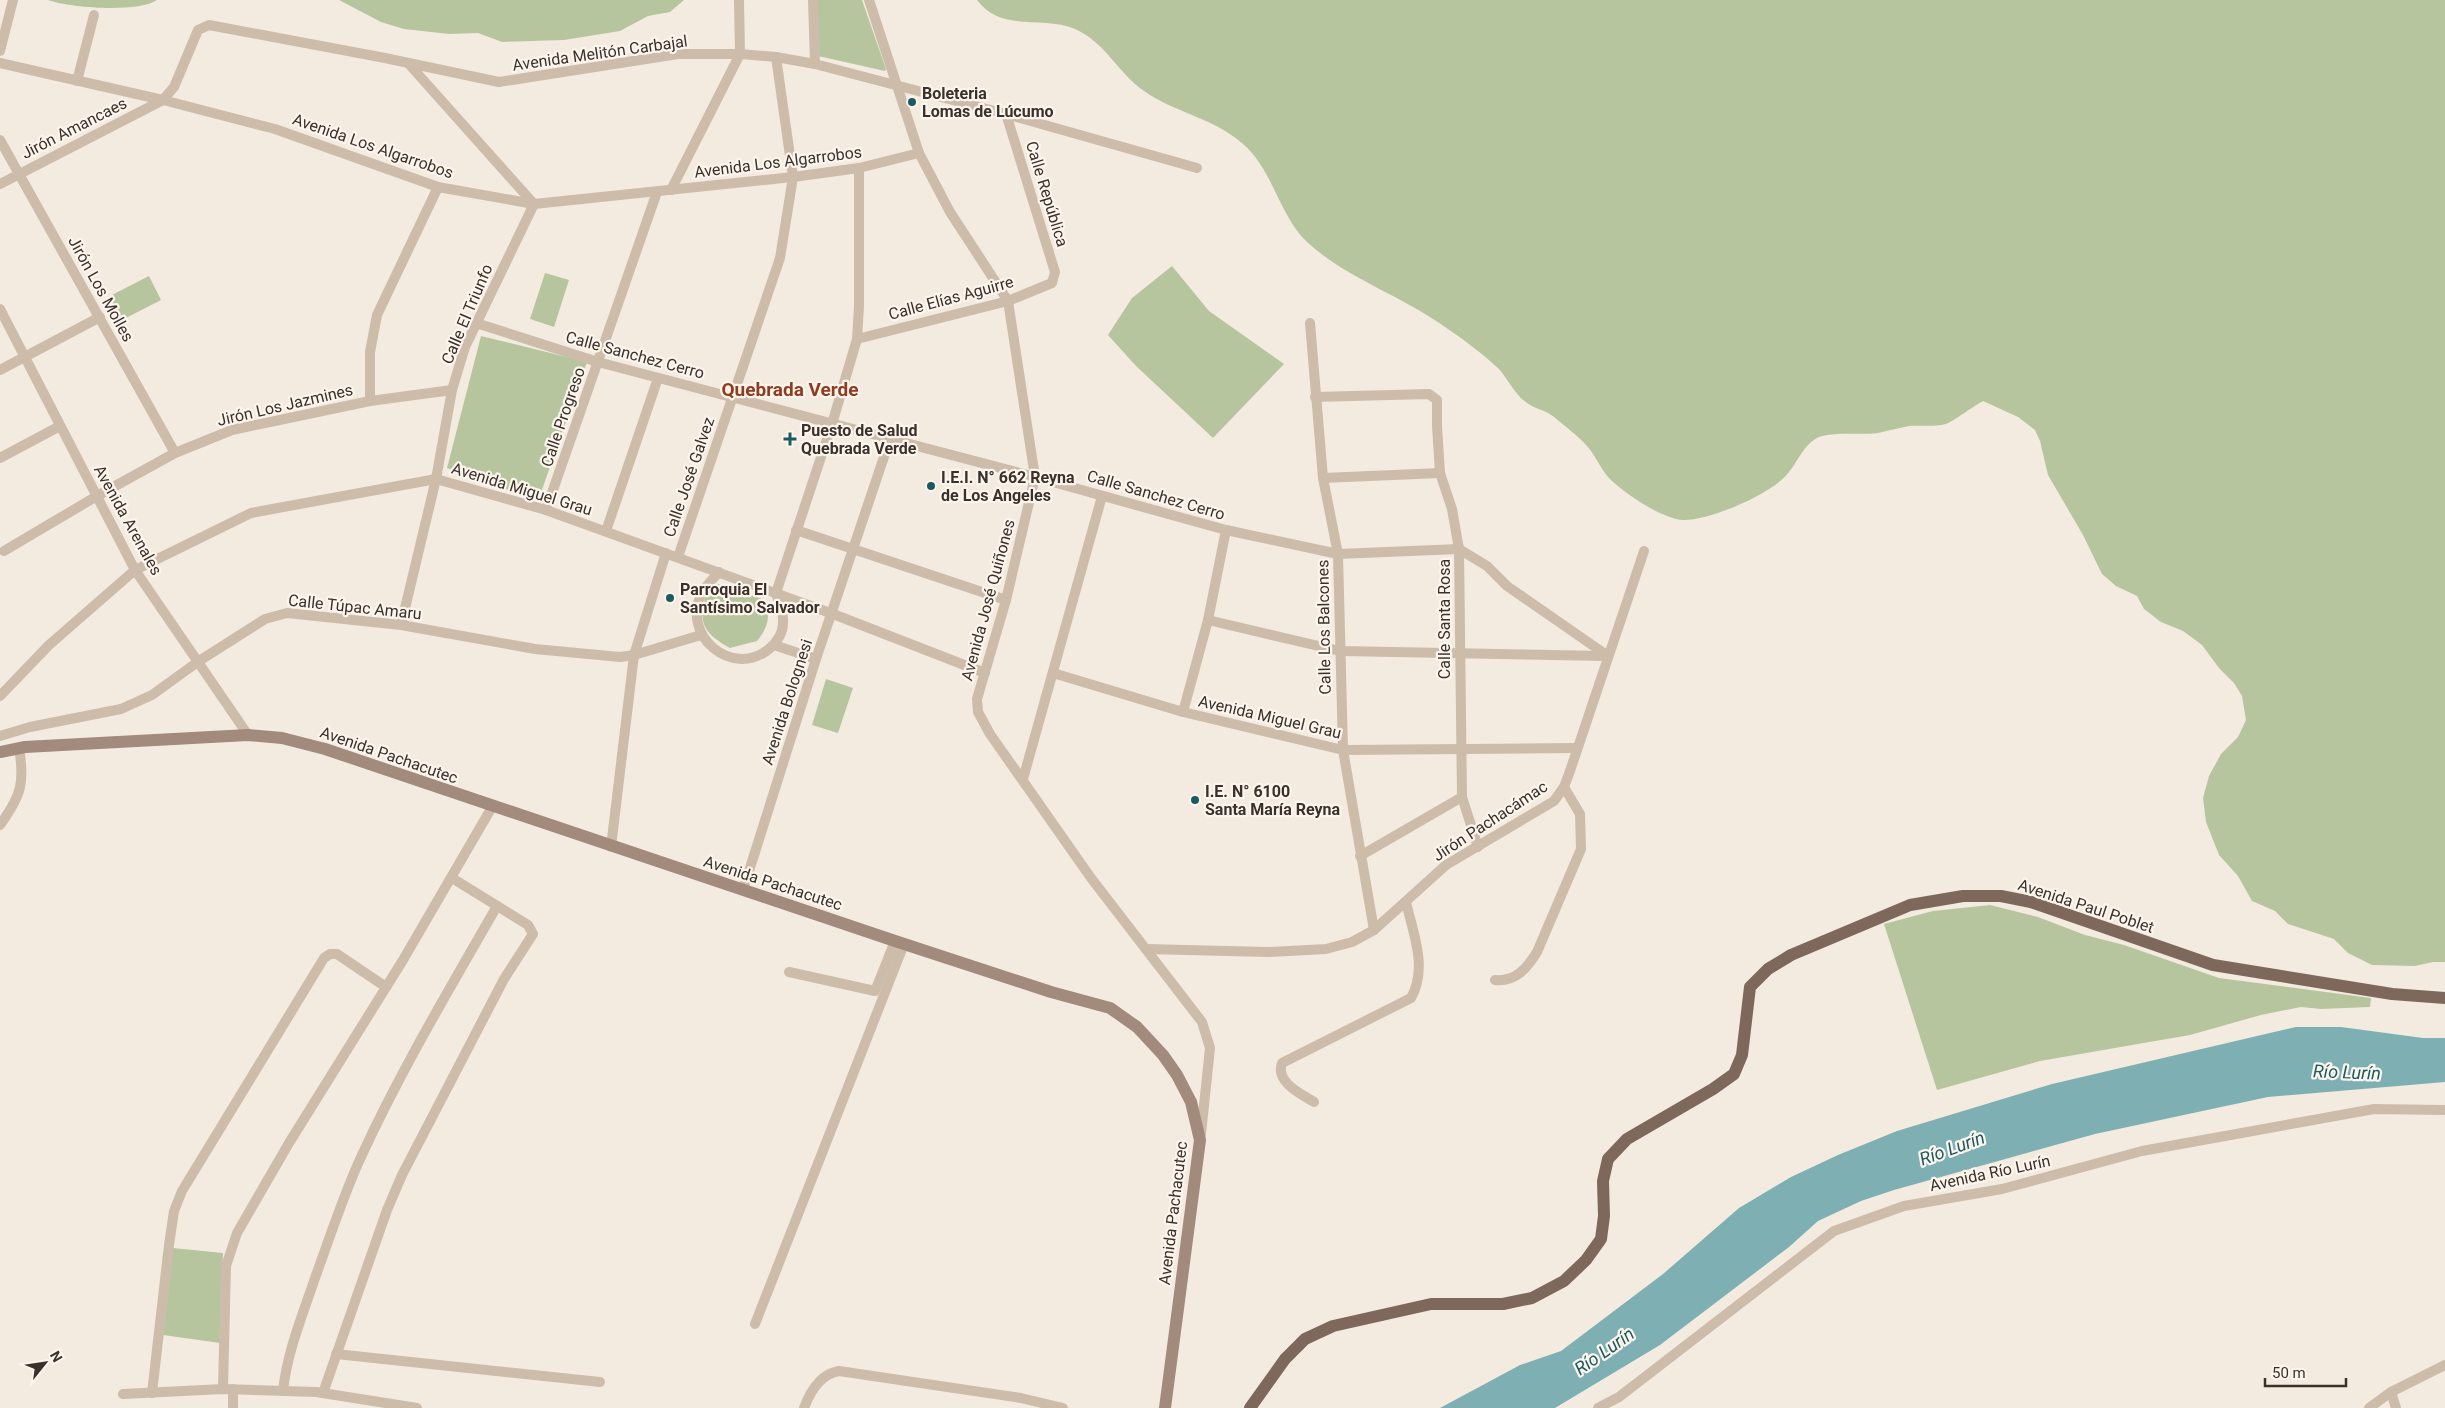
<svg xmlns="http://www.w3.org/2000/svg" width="2445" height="1408" font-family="Roboto,sans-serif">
<rect width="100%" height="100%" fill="#f4ebe0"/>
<g fill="#b7c59f">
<path d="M48,0H157C138,13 70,8 48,0Z"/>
<path d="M339,0H684L670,12L648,16L620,31L564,40L502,42L478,33L449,34L404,29L381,22Z"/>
<path d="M818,0H862L886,69L885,71L818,56Z"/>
<path d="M977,0H2445V962H2433L2415,966L2372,965L2348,953L2334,939L2288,924L2275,911L2252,901L2238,876L2219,855L2206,822L2203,798L2209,776L2221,754L2238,737L2246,720L2242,696L2234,683L2219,668L2202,645L2183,631L2161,622L2144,609L2137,596L2116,586L2102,574L2083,535L2048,475L2040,441L2035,430L2018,417L1983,401C1972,407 1954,421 1946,424C1933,427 1921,425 1909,426C1898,428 1888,431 1878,433C1860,435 1839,432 1822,436C1805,441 1799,460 1789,472C1774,493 1709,521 1683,520C1662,519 1622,492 1608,477C1600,467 1595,455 1587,446C1578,436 1565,426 1554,417C1546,410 1535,409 1527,403C1515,395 1508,379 1499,369C1483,354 1463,339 1445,327C1402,296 1346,278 1307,242C1279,215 1273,170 1243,144C1214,118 1175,113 1144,91C1118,73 1105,42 1075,29C1043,15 1001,33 977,0Z"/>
<path d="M1172,266L1209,311L1284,364L1213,438L1136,366L1108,335L1132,298Z"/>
<path d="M545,273L569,280L554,327L530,319Z"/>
<path d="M149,276L161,300L120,321L108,297Z"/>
<path d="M481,336L587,362L538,501L447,468Z"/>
<path d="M718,584L763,599C772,615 768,628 757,641L730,648C709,636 698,627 704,602C706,593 710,588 718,584Z"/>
<path d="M826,679L853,688L838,733L812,725Z"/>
<path d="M1990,905L2038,917L2085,935L2124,945L2219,978L2371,998L2370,1007L2321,1009L2301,1007L2261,1015L2190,1035L2040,1061L1937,1090L1884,924L1933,911Z"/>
<path d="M173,1248L223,1253L220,1343L163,1335Z"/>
</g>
<path fill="#7eb0b3" d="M2296,1027H2341L2423,1038H2445V1082L2268,1097L2095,1134L1894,1190L1861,1201L1818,1221L1789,1247L1660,1345L1555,1408H1440L1520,1365L1561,1351L1663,1274L1739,1208L1791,1177L1838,1155L1897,1131L2052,1084Z"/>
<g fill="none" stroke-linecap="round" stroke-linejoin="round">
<g stroke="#cebcab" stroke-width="10">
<path d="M813,0L815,64"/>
<path d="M869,0L919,153L950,212L1008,301L1035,477L1006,600L977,699L978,712L990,734L1091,878L1202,1022L1210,1048L1201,1134"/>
<path d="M0,51L13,0"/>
<path d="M0,63L163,100L275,129L438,187L534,204L793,177L859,168L919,153"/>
<path d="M77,81L94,15"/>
<path d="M0,140L175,453"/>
<path d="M0,184L163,100L174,87L198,30L209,25L385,58L499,82L678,54H740L776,57L815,64L1006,114L1197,168"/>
<path d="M671,190L740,54L739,0"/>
<path d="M0,309L135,570L248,735"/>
<path d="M476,323L598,362L1035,477L1226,530L1338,554L1459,549L1487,566L1507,586L1608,656"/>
<path d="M1310,323L1323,478L1338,554L1343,750L1374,930"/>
<path d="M857,339L1008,301L1052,283L1055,272L1006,114"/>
<path d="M0,370L100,317"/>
<path d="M1315,397L1429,394L1437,400V426L1440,473L1452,509L1459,549L1462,797L1478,847"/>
<path d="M370,401V352L377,315L438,187"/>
<path d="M0,458L60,426"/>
<path d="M1323,478L1440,473"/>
<path d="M546,510L657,192"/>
<path d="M796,530L1006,600"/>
<path d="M606,531L658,378"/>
<path d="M4,551L97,496L175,453L232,430L370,401L452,390"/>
<path d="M678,557L780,258L793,177L776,57"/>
<path d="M719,572C713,579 706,585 702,593C680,635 732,679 769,649C777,642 783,633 783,623C784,612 779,603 776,593L832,424L857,339L859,306V168"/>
<path d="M1208,620L1340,651L1606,656"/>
<path d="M401,625L436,479L452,390L465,347L534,204L408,63"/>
<path d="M774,645L816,659"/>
<path d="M1053,673L1183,712L1343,750L1577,748"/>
<path d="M0,696L49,645L135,570L251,513L436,479L546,510L833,614L985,673"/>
<path d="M1183,712L1208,620L1226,530"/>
<path d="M0,736L30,727L121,709L152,695L199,661L265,619L287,613L401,625L535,649L620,657L634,655L701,635"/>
<path d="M1023,779L1102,496"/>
<path d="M0,825C21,796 25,783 19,748"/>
<path d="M611,847L634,655L666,553"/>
<path d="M1360,856L1462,797"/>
<path d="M743,890L816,659L890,439"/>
<path d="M1146,949L1268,952L1326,949L1352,942L1374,930L1446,865L1554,801L1564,787L1570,771L1644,551"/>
<path d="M789,972L875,991L895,941"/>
<path d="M1495,980C1516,982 1527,968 1537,952L1581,849L1580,814L1564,787"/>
<path d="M1314,1102C1301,1094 1275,1082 1282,1063L1411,998C1428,968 1413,933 1406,902"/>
<path d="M755,1324L904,944"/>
<path d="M336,1354L600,1382"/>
<path d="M223,1389L226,1266L237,1233L289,1143L403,960L492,807"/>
<path d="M233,1389V1408"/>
<path d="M283,1391C287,1352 303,1314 315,1278C330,1237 343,1196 361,1157C401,1070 450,988 497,906"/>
<path d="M2391,1392L2396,1408"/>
<path d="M152,1393L169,1245L174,1211L182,1191L324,958L330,954H337L386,987"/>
<path d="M323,1393L387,1210L402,1175L504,979L533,934L528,925L452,878"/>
<path d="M123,1394L223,1389L316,1392L417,1408"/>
<path d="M804,1408C810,1392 820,1374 839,1371L1021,1398L1063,1408"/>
<path d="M1598,1408L1619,1397L1834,1231L1904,1206L2002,1189L2142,1151L2374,1109L2445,1110"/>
<path d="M2369,1408L2391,1392L2445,1365"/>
</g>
<path stroke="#a28a7c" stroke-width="12" d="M0,752L25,747L248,735L282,738L325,749L895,941L1051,992L1110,1008L1137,1027L1163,1055L1177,1075L1191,1102L1200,1140L1165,1408"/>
<path stroke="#7e675b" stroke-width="12" d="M1250,1408L1285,1359L1305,1339L1333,1326L1431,1304H1503L1532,1298L1564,1281L1586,1260L1601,1239L1604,1216L1603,1181L1608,1159L1627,1139L1713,1089L1734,1074L1742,1055L1750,987L1768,969L1791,955L1910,905L1963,896H2001L2031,902L2213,965L2392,994L2445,998"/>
</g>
<g fill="#1d5a60" stroke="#fbf5ed" stroke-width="2">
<circle cx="912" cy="102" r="5"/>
<path d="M787.5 431.5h5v5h5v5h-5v5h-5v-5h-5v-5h5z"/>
<circle cx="931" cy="486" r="5"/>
<circle cx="670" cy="598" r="5"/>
<circle cx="1195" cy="800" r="5"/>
</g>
<g text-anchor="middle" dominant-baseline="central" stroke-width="4.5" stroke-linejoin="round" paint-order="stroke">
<g font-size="16" fill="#3b302a" stroke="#fbf5ed">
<text transform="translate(600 53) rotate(-8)">Avenida Melitón Carbajal</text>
<text transform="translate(74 128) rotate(-27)">Jirón Amancaes</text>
<text transform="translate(373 146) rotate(19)">Avenida Los Algarrobos</text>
<text transform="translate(778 162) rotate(-7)">Avenida Los Algarrobos</text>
<text transform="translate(1047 194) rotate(73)">Calle República</text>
<text transform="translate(101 289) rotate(61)">Jirón Los Molles</text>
<text transform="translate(951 298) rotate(-15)">Calle Elías Aguirre</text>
<text transform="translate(467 314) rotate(-67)">Calle El Triunfo</text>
<text transform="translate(635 355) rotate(15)">Calle Sanchez Cerro</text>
<text transform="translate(285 405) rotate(-13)">Jirón Los Jazmines</text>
<text transform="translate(563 417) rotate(-71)">Calle Progreso</text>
<text transform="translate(689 477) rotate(-71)">Calle José Galvez</text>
<text transform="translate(522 489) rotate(17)">Avenida Miguel Grau</text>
<text transform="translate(1156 495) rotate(16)">Calle Sanchez Cerro</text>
<text transform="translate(128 520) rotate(61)">Avenida Arenales</text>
<text transform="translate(988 600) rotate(-75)">Avenida José Quiñones</text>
<text transform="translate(355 607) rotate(6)">Calle Túpac Amaru</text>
<text transform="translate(1444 619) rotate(-90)">Calle Santa Rosa</text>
<text transform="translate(1324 627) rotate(-91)">Calle Los Balcones</text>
<text transform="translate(787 702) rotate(-72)">Avenida Bolognesi</text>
<text transform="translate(1270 717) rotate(13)">Avenida Miguel Grau</text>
<text transform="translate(389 755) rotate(19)">Avenida Pachacutec</text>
<text transform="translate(1490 821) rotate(-33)">Jirón Pachacámac</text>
<text transform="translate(773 883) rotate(18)">Avenida Pachacutec</text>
<text transform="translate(2086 906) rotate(18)">Avenida Paul Poblet</text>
<text transform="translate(1990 1173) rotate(-12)">Avenida Río Lurín</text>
<text transform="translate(1173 1213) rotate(-83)">Avenida Pachacutec</text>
</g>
<g font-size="16" font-weight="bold" fill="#3b302a" stroke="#fbf5ed" text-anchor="start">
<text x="922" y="93">Boleteria<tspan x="922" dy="18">Lomas de Lúcumo</tspan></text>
<text x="801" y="430">Puesto de Salud<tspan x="801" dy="18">Quebrada Verde</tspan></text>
<text x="941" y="477">I.E.I. N° 662 Reyna<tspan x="941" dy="18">de Los Angeles</tspan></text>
<text x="680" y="589">Parroquia El<tspan x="680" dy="18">Santísimo Salvador</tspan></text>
<text x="1205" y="791">I.E. N° 6100<tspan x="1205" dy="18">Santa María Reyna</tspan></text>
</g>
<g font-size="18" font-style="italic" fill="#1d5a60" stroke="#fbf5ed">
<text transform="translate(2347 1072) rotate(2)">Río Lurín</text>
<text transform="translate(1952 1148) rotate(-20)">Río Lurín</text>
<text transform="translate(1604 1351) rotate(-35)">Río Lurín</text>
</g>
<g font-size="19" font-weight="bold" fill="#8f3c1f" stroke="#fbf5ed">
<text x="790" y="389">Quebrada Verde</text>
</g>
</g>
<g transform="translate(45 1363) rotate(60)" stroke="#fbf5ed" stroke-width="4" paint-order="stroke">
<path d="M0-4L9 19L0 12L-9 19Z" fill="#3b302a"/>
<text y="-8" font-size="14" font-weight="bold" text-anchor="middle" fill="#3b302a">N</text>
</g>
<path d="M2265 1378v8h81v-8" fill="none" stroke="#3b302a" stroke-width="2.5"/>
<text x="2272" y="1378" font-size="15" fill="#3b302a" stroke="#fbf5ed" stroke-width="4" paint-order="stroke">50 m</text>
</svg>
